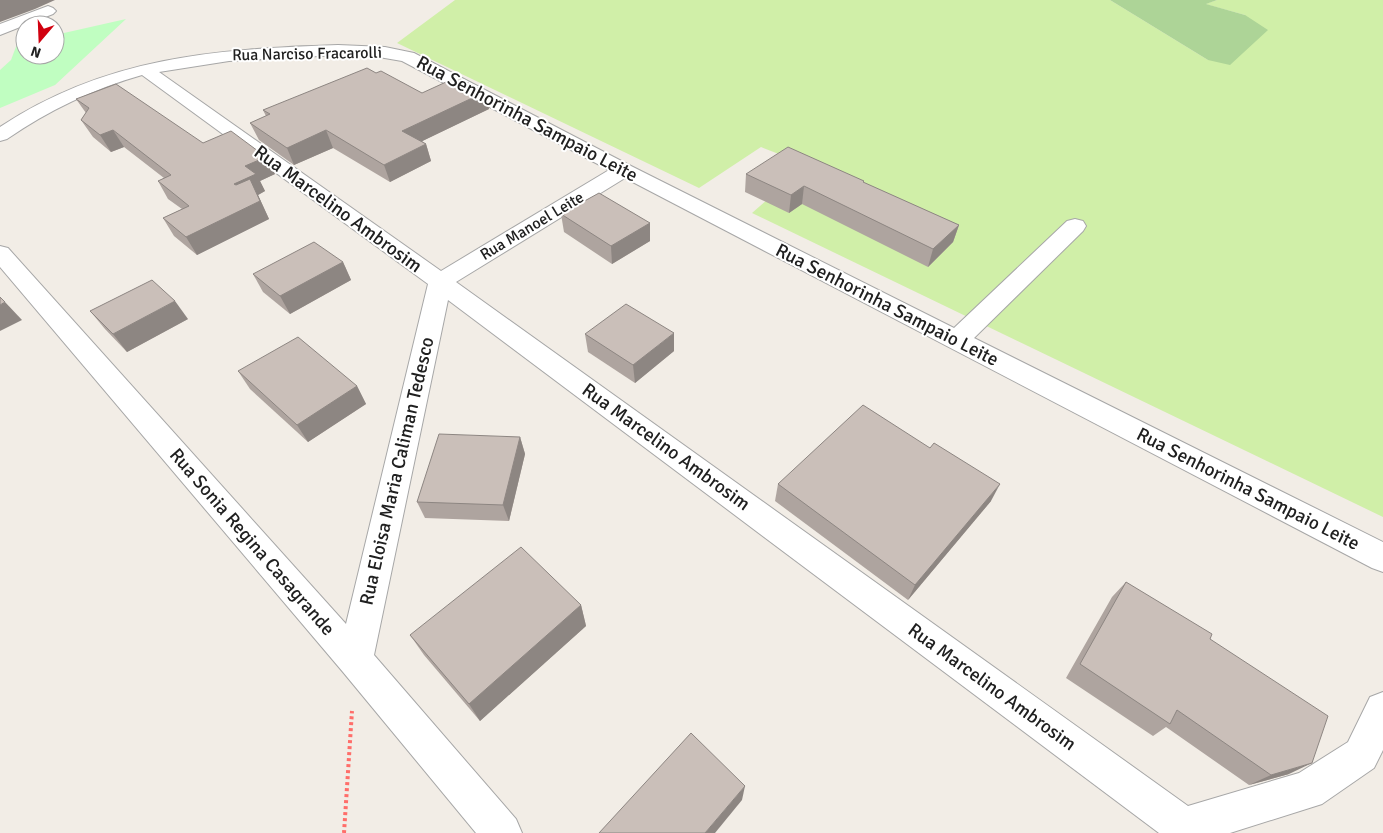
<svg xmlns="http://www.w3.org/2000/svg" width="1383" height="833" font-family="Signika,sans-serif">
<rect width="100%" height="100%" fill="#f2ede6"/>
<path fill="#d0efa8" d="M455,0H1110L1208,60L1245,15L1205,4L1217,0H1383V517L752,213L807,165L761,147L699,188L397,43Z"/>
<path fill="#add497" d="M1110,0H1217L1206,4L1245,15L1268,30L1230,65L1208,60Z"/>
<path fill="#c0fec1" d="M126,19L55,85L0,108V70L11,60L17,44L25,42V55H55V35Z"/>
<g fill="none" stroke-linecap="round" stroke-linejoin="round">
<g stroke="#a7a7a7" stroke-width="2">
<g id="minor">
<path d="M48,6L53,8L56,11L53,14L0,35V24Z"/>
<path d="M338,45L385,47L414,53L631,166L954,328L1067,221L1075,219L1083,221L1086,226L1083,231L974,338L1383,542V572L1372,568L625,178L456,282L1188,806L1299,773L1348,742L1370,697L1383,692V750L1374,768L1322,804L1230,833H1159L448,300L374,655L516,819L522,833H476L343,672L0,267V246L8,248L346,624L428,284L142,75C93,89 49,110 7,139L0,141V127C106,57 215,49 338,45ZM338,55L373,56L402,61L609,170L441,271L159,72L229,61Z"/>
</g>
</g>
<path stroke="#ff6e6a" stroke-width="4" stroke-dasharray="3 3" stroke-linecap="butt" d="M344,833L352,711"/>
<use href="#minor" fill="#fff" fill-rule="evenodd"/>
</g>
<g fill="#aea49f">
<path d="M376,73L422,93L485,92L489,109L422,141L426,144L431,161L390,182L333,148L294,165L259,140L250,123L266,116L263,110Z"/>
<path d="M76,99L203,143L266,157L275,174L260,181L265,191L258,195L269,219L197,255L174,236L163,218L182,209L168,199L158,181L164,178L124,147L111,152L93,137L81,120L86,113Z"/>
<path d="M746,174L864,183L959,225L953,242L928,267L802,204L789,213L745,192Z"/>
<path d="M561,214L650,223V241L612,264L564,232Z"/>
<path d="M343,262L351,280L290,314L263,292L253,274Z"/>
<path d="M90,311L188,319L127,352L105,329Z"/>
<path d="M585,334L674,351L635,383L588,352Z"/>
<path d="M238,371L357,386L366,404L308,442L250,389Z"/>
<path d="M520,437L525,454L509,521L425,518L417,502Z"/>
<path d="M930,448L991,501L908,600L775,501L778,484Z"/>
<path d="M1126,582L1210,639L1289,774L1249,785L1166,727L1153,736L1066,678L1112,597Z"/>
<path d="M581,605L586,626L480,721L424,655L410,635Z"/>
</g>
<g fill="#8d8682">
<path d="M0,0H55L35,9L0,22Z"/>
<path d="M485,92L489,109L408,148L402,131Z"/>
<path d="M113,130L124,147L111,152L100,135Z"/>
<path d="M326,130L333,148L294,165L287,148Z"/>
<path d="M426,144L431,161L390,182L384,165Z"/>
<path d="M266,157L275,174L260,181L265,191L258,195L269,219L197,255L186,237L234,184L245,166Z"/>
<path d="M804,186L802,204L789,213L791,195Z"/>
<path d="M650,223V241L612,264L611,246Z"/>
<path d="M959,225L953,242L928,267L933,249Z"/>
<path d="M343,262L351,280L290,314L280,296Z"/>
<path d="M175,301L188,319L127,352L113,334Z"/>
<path d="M5,302L22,320L0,331V305Z"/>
<path d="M674,333V351L635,383L633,365Z"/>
<path d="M357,386L366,404L308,442L297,425Z"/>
<path d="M520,437L525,454L509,521L503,505Z"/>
<path d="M1000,484L991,501L908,600L915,585Z"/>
<path d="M581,605L586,626L480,721L469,704Z"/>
<path d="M1312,763L1289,774L1249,785L1271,775Z"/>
<path d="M745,786L742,800L715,833H705Z"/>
</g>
<g fill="#cabfb9" stroke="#8d8682">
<path d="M367,68L376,73L381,71L422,93L457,77L485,92L402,131L426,144L384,165L326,130L287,148L250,123L270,114L263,110Z"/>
<path d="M116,84L203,143L231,131L266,157L245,166L256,174L234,184L236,185L250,179L260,201L186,237L163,218L189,206L158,181L171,175L113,130L100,135L81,120L89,108L76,99Z"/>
<path d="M788,147L864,181L863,182L959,225L933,249L804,186L791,195L746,174Z"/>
<path d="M599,193L650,223L611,246L561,214Z"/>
<path d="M314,242L343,262L280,296L253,274Z"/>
<path d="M152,280L175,301L113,334L90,311Z"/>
<path d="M0,297L5,302L0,305Z"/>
<path d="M626,304L674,333L633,365L585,334Z"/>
<path d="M298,337L357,386L297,425L238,371Z"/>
<path d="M863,405L930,448L934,443L1000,484L915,585L778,484Z"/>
<path d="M439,434L520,437L503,505L417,502Z"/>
<path d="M521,547L581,605L469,704L410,635Z"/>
<path d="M1126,582L1212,634L1210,639L1328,716L1312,763L1271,775L1177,710L1170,724L1080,664Z"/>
<path d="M691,733L745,786L705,833H599Z"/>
</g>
<g text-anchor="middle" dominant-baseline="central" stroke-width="4" stroke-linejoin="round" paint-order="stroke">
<g font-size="16" fill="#202020" stroke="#fff">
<text transform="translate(307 54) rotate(-1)">Rua Narciso Fracarolli</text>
<text transform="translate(532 226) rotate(-31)">Rua Manoel Leite</text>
</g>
<g font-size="19" fill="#202020" stroke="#fff">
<text transform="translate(527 119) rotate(28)">Rua Senhorinha Sampaio Leite</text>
<text transform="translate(338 209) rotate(36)">Rua Marcelino Ambrosim</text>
<text transform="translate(887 305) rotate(27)">Rua Senhorinha Sampaio Leite</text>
<text transform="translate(666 447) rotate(36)">Rua Marcelino Ambrosim</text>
<text transform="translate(397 471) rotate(-77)">Rua Eloisa Maria Caliman Tedesco</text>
<text transform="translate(1248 489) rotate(27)">Rua Senhorinha Sampaio Leite</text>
<text transform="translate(252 542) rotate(49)">Rua Sonia Regina Casagrande</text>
<text transform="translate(992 687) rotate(36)">Rua Marcelino Ambrosim</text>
</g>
</g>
<g transform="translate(40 40) rotate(199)"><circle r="24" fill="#ffffff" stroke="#a6a6a6"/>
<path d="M0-4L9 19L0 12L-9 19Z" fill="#d1000f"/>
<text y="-8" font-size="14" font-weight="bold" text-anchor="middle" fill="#202020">N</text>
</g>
</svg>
